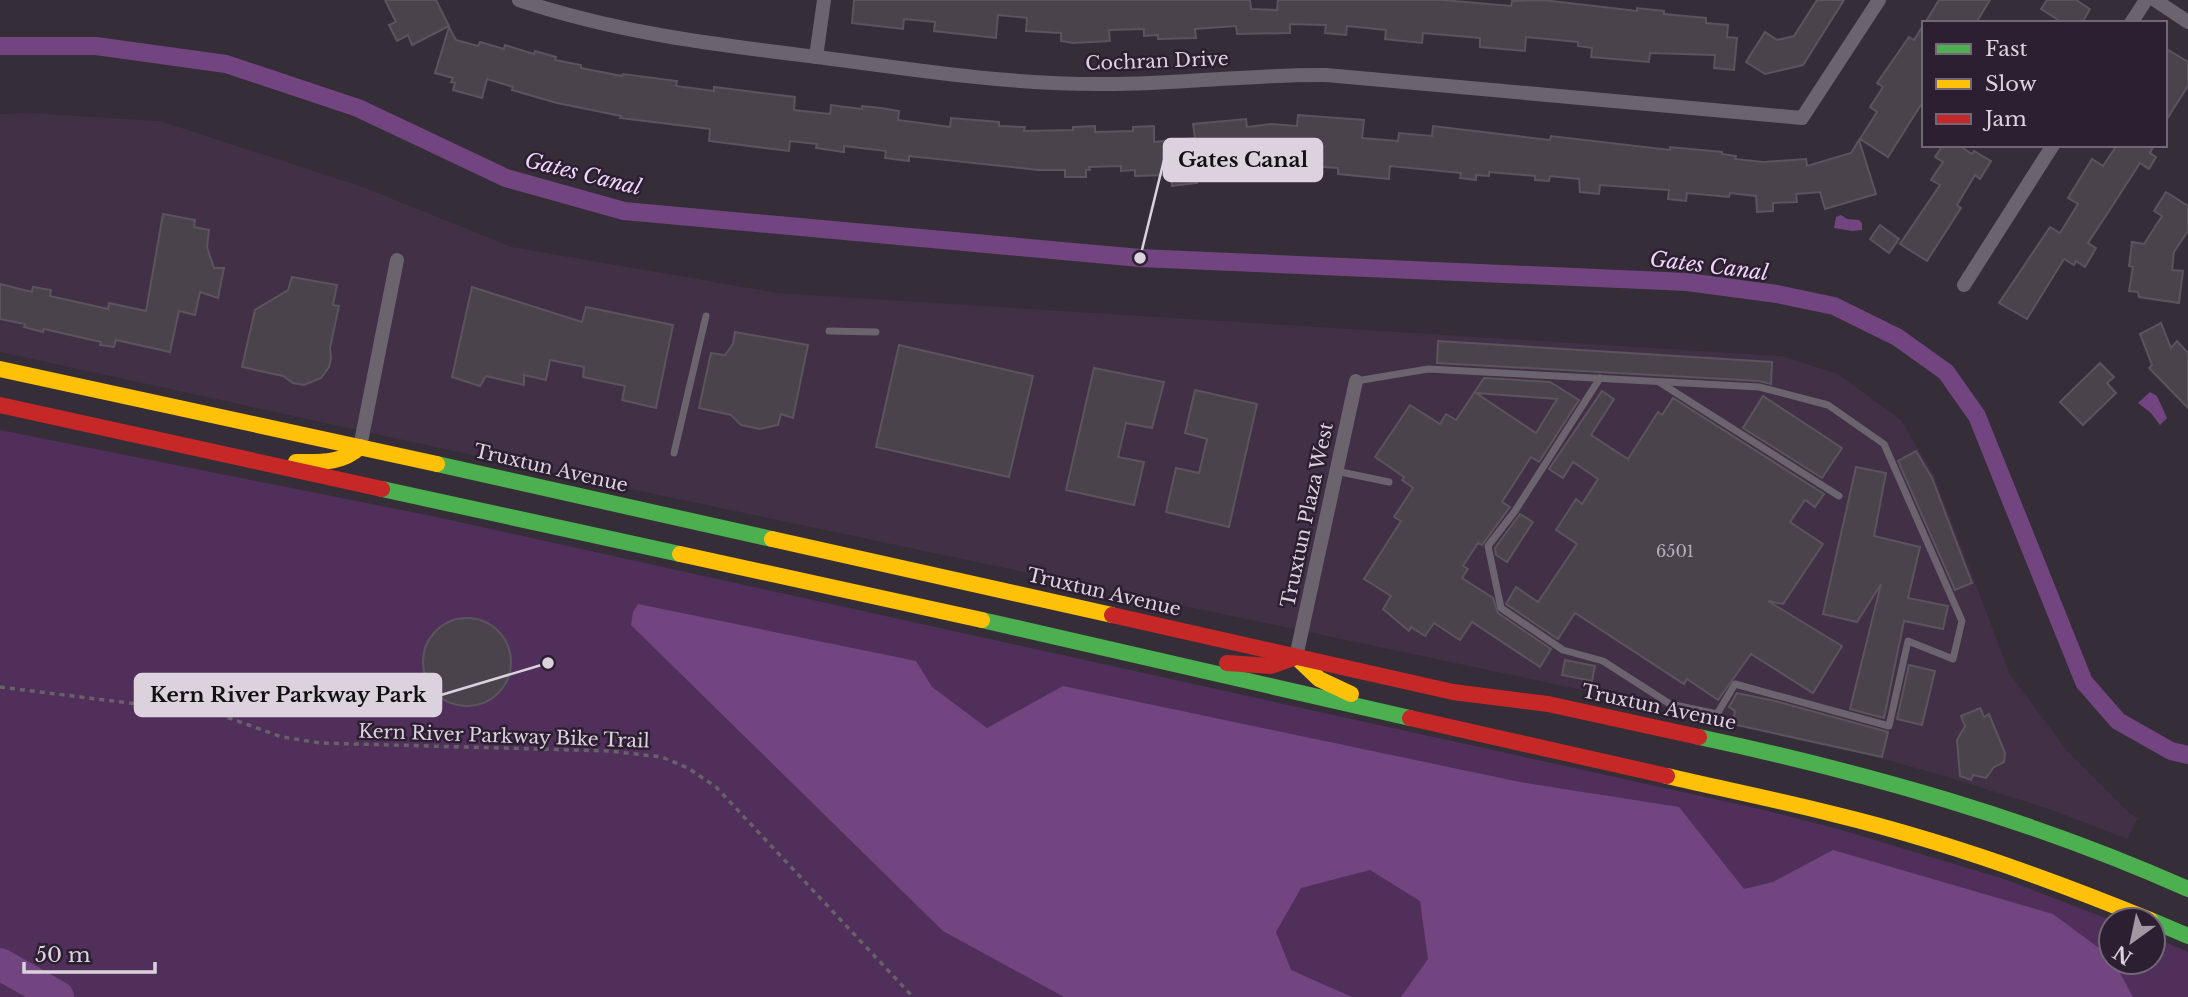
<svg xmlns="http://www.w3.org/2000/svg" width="2188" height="997" font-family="'Libre Baskerville',serif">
<rect width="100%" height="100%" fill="#352d37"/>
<path fill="#413046" d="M30,113L160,121L363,187L512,247L778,293L1781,356L1838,374L1901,420L1933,473L2010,674L2068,752L2128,812L2138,818L2127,839L2049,809L1944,776L1847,749L1753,726L564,475L0,352V114Z"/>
<path fill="#50305a" d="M0,430L432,516L1760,809L1838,829L2004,879L2111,920V962H2153V937L2188,952V997H0Z"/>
<g fill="#724581">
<path d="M1841,215L1847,219L1859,220L1862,223V230L1852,231L1834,228L1836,217Z"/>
<path d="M2150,392L2157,396L2167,418L2160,425L2151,413L2138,403Z"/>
<path d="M638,604L916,661L932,687L987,728L1063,686L1520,782L1679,807L1744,889L1773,882L1833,850L2053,914L2111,957V962H2114L2133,997H1401L1428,959L1420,901L1370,870L1301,888L1276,932L1291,970L1352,997H1064L943,931L631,625L633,612Z"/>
</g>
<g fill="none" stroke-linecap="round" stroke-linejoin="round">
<path stroke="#724581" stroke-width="18" d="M0,46H96L226,64L358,108L506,178L624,211L1140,258L1687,282L1777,294L1834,306L1897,337L1946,372L1977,416L2084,682L2118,721L2171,751L2188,755"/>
<path stroke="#724581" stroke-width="32" d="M0,964L58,997"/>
</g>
<g fill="#4a434c" stroke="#5b545d" stroke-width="2" fill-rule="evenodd">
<path d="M385,0H436L449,26L412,45L408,35L397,41L389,25L396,22Z"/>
<path d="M854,0H1250L1251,9L1277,10L1278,0H1443L1511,6L1512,1L1543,0L1637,11V8L1664,11V14L1706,18V23L1728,25L1727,37L1737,38L1734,70L1714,68L1715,55L1650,53L1649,62L1591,57L1592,48L1578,46V42L1526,37L1525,51L1480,47V38L1434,34L1423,33L1422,43L1385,39L1386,30L1347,26L1346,35L1325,33L1326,25L1290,24V33L1237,34L1236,26L1195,29L1196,38L1158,39V35L1144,36V29L1109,30L1110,41L1073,43L1061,41V33L1026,31L1027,18L998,15L996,38L934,31L935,22L904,19L903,29L852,23Z"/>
<path d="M1817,0H1844L1803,65L1765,74L1746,62L1765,32L1777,40L1794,36Z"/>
<path d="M1939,0H1990L1976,23H1925Z"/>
<path d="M2047,0H2076L2090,9L2082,23H2063L2041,9Z"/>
<path d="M1924,24V100L1888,157L1860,139L1877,112L1870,107L1883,87L1877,83L1909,37L1914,40Z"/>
<path d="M449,27L456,40L478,46L480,42L504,49L505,45L534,54L535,51L556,57L555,60L581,65V68L622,76L623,74L677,81L676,86L714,91V87L795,97L794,110L830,114L831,105L862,109V106L881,108L899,111L898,120L950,127L951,118L999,122V126L1025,127L1024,131L1073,130V127L1095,126V132L1133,131V127L1154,126V142L1195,138L1193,124L1246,119L1247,127L1271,124L1297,126L1298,115L1364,120L1362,138L1398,141L1399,133L1432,136L1433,126L1550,140L1551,136L1670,150V147L1722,152V154L1736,156L1735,159L1763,162L1806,159L1807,166L1851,153L1859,140L1876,194L1825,209L1820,192L1796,194L1797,202L1773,203V211L1757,212L1756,196L1730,193L1729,197L1687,193L1686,201L1668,199L1669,190L1600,185L1599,194L1580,192L1579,179L1550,176L1549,181L1535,180V176L1489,172V176L1476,175V180L1460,178L1461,173L1390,166L1389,179L1338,174V168L1256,163L1257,166L1195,172L1197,183L1172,186L1171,175L1135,176V170L1121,171V166L1089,167L1090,170H1086V177H1065V170H1038L909,156V161L885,158L886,151L844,146V152L816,148L817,144L790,141L789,151L709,141L710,129L620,118L621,116L557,103L512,90L513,87L487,79L482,98L453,90L455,83L451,82L453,78L435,73Z"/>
<path d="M2165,48L2188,62V86L2165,122Z"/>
<path d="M1943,145H1958L1972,154L1974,151L1991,161L1980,179L1975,175L1957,205L1961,208L1927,261L1900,244L1940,185L1931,180L1943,162L1935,157Z"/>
<path d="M2117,145H2154L2150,153L2156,157L2149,169L2140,163L2111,208L2088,243L2096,248L2085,267L2076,261L2074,265L2064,259L2027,319L1999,303L2050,227L2060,233L2078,204L2068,198L2092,159L2103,166Z"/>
<path d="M2166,192L2188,206V231L2174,252L2172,270L2183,271L2179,303L2139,297L2138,292L2129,291L2133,267L2129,266L2132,242L2144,244L2162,216L2154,211Z"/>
<path d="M163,214L195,220L194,227L209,230L207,247L214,268H224L218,298L200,292L195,315L179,311L170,352L116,340L114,347L100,345L101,342L44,329L43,332L24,327L25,324L0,319V284L32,292L33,287L51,290L50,296L108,309L109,303L146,311Z"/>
<path d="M1880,225L1899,239L1889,253L1870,239Z"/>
<path d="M292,277L337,285L333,305L339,306L330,348L331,358L329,367L321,378L304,385L293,383L283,376L242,367L255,310L288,290Z"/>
<path d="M472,287L582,322L586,307L673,325L656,408L622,400L625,386L583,377L584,367L550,360L546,380L524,375V385L486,376L480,386L452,377Z"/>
<path d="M2161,323L2171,348L2177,341L2188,353V408L2149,368L2152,365L2140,334Z"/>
<path d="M735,332L808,345L793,418L781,414L778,425L760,429L741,425L731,415L699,408L711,353L725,355L733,344Z"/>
<path d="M1438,341L1772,362L1771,384L1759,381L1437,363Z"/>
<path d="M899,345L1033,376L1009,477L876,447Z"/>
<path d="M2100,363L2114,377L2107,383L2116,393L2083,425L2060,402Z"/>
<path d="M1094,368L1164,382L1152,428L1126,423L1118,457L1144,462L1134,505L1066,490Z"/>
<path d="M1484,378L1550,382L1579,400L1539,462L1531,457L1502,502L1510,507L1482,545L1478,543L1463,566L1468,569L1462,578L1493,598L1498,613L1551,649L1540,667L1472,622L1460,640L1434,623L1425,636L1411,627L1409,631L1383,609L1391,596L1364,579L1401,521L1394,517L1413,488L1402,480L1404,477L1375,457L1410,405L1440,424L1446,414L1456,420ZM1476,393L1557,399L1536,433Z"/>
<path d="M1195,390L1257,404L1229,527L1166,512L1176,468L1199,473L1207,439L1185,433Z"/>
<path d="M1602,391L1614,399L1591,435L1628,459L1658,412L1662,415L1673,398L1824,494L1815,507L1805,500L1790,522L1823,544L1783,604L1768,601L1842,646L1813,693L1751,654L1718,700L1687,679L1684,684L1575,613L1558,639L1506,604L1516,587L1538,602L1577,544L1556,530L1576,499L1582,504L1598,479L1573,462L1563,478L1549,469Z"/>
<path d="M1763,396L1842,448L1822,478L1743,428Z"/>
<path d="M1916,451L1932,478L1972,583L1955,590L1898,461Z"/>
<path d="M1856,467L1886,473L1874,536L1920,547L1908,598L1948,606L1943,629L1904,621L1884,718L1850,709L1881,584L1857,622L1823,614Z"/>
<path d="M1520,514L1533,522L1507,562L1496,555L1495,548Z"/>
<circle cx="467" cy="662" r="44"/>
<path d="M1565,660L1595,666L1592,681L1562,675Z"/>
<path d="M1909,665L1935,671L1922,725L1897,719Z"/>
<path d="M1737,693L1775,701L1888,732L1882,757L1732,724L1735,711L1729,707Z"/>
<path d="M1980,708L1984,717L1989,714L2005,753L2004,762L1994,767L1986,778L1973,775L1971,780L1960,776L1957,740L1965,726L1961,716Z"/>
</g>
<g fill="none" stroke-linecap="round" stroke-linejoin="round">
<path stroke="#676169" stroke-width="3.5" stroke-dasharray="5 5" stroke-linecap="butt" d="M0,687L218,714L282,737L321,743L609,751L662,757L688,768L716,787L913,997"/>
<g stroke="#6b636e" stroke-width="7">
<path d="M829,331L876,332"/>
<path d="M1356,381L1428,369L1759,387L1828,405L1884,444L1962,621L1953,659L1908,641L1889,726L1735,684L1717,714L1670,704L1603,661L1563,650L1501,608L1488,546L1515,511L1600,378"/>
<path d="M1659,382L1839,496"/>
<path d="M674,453L706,316"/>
<path d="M1336,471L1389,482"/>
</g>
<g stroke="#6b636e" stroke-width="14">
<path d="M519,0C621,34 719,45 825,58C916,70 1006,84 1098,84C1174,85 1250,74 1326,75L1802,118L1879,0"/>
<path d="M2155,0L2188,22"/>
<path d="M2131,23L2146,0"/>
<path d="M816,57L824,0"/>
<path d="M1964,285L2053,145"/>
<path d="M360,447L397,260"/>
<path d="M1296,657L1356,381"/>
</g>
<g stroke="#4caf50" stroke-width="16">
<path d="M437,464L772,539"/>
<path d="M382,489L680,554"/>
<path d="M982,620L1410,718"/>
<path d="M1699,737C1867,773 2031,819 2188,889"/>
<path d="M2153,921L2188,936"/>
</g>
<g stroke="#ffc107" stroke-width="16">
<path d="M0,369L437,464"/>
<path d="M296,462C319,462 342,464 360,447"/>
<path d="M772,539L1112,615"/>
<path d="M680,554L982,620"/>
<path d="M1296,657L1319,679L1351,694"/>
<path d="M1667,776C1723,789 1778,800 1833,814C1941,840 2048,878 2150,920"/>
</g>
<g stroke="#c62828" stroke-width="16">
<path d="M0,405L382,489"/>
<path d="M1112,615L1453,692L1548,704L1699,737"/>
<path d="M1227,663L1271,666L1296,657"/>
<path d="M1410,718L1667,776"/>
</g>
</g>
<g text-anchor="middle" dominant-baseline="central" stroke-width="5" stroke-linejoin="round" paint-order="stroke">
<g font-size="16" fill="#b7aeba">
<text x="1675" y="551">6501</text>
</g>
<g font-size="19" fill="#dbd2de" stroke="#2c1f31">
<text transform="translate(1157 61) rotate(-2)">Cochran Drive</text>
<text transform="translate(551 468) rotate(13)">Truxtun Avenue</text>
<text transform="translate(1307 515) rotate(-78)">Truxtun Plaza West</text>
<text transform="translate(1104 592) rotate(13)">Truxtun Avenue</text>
<text transform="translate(1659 707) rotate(12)">Truxtun Avenue</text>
<text transform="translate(504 736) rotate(2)">Kern River Parkway Bike Trail</text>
</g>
<g font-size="21" font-style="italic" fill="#f2d6fc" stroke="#2c1f31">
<text transform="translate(583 174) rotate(14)">Gates Canal</text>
<text transform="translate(1709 266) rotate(7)">Gates Canal</text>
</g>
</g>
<path fill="none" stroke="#dbd2de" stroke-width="2.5" d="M1140 258L1164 160M548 663L441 695"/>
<g fill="#dbd2de" stroke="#2c1f31" stroke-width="2.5">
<circle cx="1140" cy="258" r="7"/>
<circle cx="548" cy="663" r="7"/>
</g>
<g fill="#dbd2de" stroke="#dbd2de" stroke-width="2.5">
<rect x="1164" y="139" width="158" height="42" rx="7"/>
<rect x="135" y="674" width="306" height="42" rx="7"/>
</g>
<g font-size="21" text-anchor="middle" font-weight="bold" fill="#111">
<text x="1243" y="167">Gates Canal</text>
<text x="288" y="702">Kern River Parkway Park</text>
</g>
<rect x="1922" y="21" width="245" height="126" fill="#2c1f31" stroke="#726776" stroke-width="2"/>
<rect x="1936" y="44" width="35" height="10" fill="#4caf50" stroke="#726776" stroke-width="2"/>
<text x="1985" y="56" font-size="21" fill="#dbd2de">Fast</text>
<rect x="1936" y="79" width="35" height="10" fill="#ffc107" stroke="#726776" stroke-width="2"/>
<text x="1985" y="91" font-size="21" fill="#dbd2de">Slow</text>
<rect x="1936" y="114" width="35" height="10" fill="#c62828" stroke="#726776" stroke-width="2"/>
<text x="1985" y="126" font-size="21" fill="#dbd2de">Jam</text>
<g transform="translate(2132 941) rotate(213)"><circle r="33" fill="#2c1f31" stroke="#726776" stroke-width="2"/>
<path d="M0-5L12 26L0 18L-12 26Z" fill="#a198a4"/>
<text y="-10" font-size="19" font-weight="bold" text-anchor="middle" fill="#dbd2de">N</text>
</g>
<path d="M24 962v10h131v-10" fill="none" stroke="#dbd2de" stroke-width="3.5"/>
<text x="35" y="962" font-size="21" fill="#dbd2de" stroke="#2c1f31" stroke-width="5" paint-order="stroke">50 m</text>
</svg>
